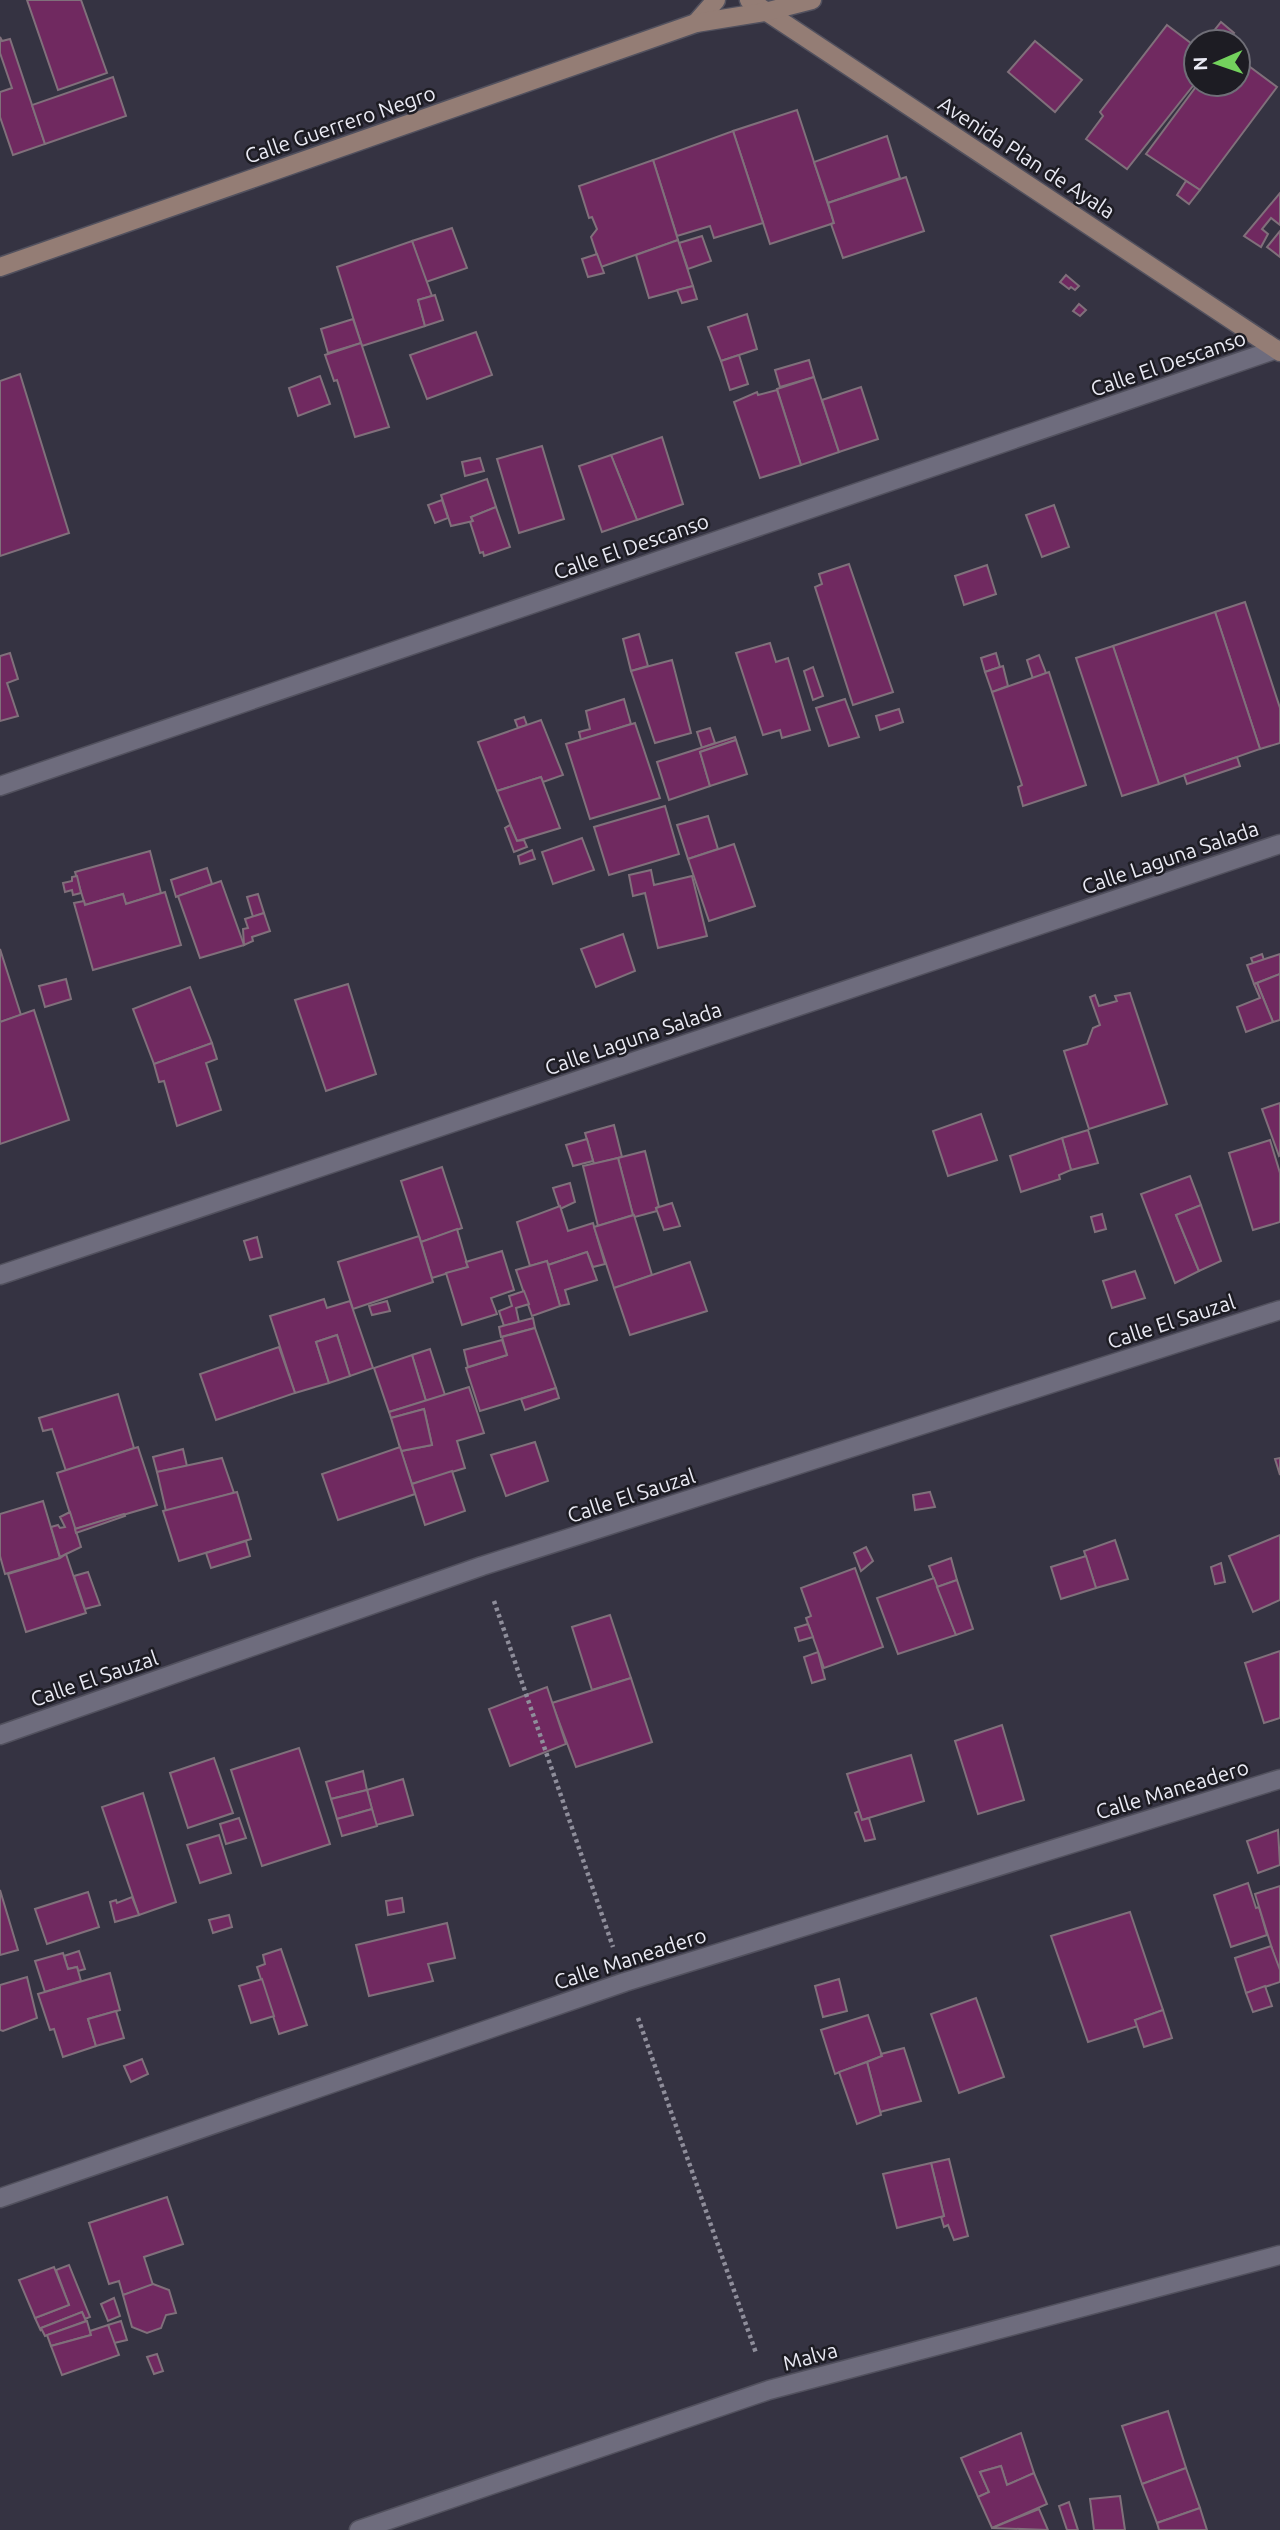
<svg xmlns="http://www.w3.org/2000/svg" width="1280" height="2530" font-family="Ubuntu,sans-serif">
<rect width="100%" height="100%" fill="#353342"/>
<g fill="#702960" stroke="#80707b" stroke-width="2">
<path d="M27,0H81L107,73L58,90Z"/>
<path d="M1221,22L1234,33L1227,42H1205Z"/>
<path d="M1167,25L1196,47V82L1127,169L1086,139L1103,116L1100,112Z"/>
<path d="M0,37L2,41L10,39L45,144L13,155L0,117V92L12,88L0,53Z"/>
<path d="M1035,41L1082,80L1055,112L1008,72Z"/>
<path d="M1238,58L1277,87L1200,190L1146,154L1198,84H1238Z"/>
<path d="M113,77L126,116L45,144L32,105Z"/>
<path d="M797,110L834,223L770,244L733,131Z"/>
<path d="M733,131L763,223L714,238L710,226L677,236L653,160Z"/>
<path d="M887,136L900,178L828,203L814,162Z"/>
<path d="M653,160L678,240L601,267L591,237L597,229L592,217L589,218L579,186Z"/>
<path d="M906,177L924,231L843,258L831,224L834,223L828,203Z"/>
<path d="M1186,181L1200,190L1189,204L1177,195Z"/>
<path d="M1280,193V225L1271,218L1262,229L1268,234L1261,247L1244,236Z"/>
<path d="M452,228L467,268L426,282L412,241Z"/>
<path d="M1280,231V257L1267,247Z"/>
<path d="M702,236L711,261L688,269L679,243Z"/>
<path d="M678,240L693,286L649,298L636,255Z"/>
<path d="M412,241L432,296L418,300L425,326L362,346L337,267Z"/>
<path d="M597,254L604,273L588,277L582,259Z"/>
<path d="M1066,275L1079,286L1075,290L1071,287L1069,289L1060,282Z"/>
<path d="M693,286L697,299L682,303L677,290Z"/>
<path d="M435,295L443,320L425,326L418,300Z"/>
<path d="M1079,304L1086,310L1080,316L1073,311Z"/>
<path d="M747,314L757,349L721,361L708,327Z"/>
<path d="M353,319L361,343L328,353L321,329Z"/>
<path d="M476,332L492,375L427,399L410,355Z"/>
<path d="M361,343L389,427L355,437L337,380L334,381L325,355Z"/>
<path d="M739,355L748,384L730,390L721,361Z"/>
<path d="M809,360L814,377L780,387L775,370Z"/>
<path d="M20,374L69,533L0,556V381Z"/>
<path d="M320,376L330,404L298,416L289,388Z"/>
<path d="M814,377L839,452L801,465L777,389Z"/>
<path d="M861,387L878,439L839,452L822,400Z"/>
<path d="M777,390L801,465L760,478L734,402L757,392L758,395Z"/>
<path d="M662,437L683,504L637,520L611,455Z"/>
<path d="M542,446L564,519L519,533L497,459Z"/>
<path d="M611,455L637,520L602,532L579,466Z"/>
<path d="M480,458L484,471L465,476L462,462Z"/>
<path d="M487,479L496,507L471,517L473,521L451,526L441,495Z"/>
<path d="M442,500L448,518L435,523L428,505Z"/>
<path d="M1054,505L1069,547L1042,557L1026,515Z"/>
<path d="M496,507L510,547L484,556L483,552L480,553L470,522L473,521L471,517Z"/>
<path d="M849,564L893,692L853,705L815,587L822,584L819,574Z"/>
<path d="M987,565L996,594L964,605L955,576Z"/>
<path d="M1245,602L1280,708V743L1260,749L1215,612Z"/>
<path d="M1215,612L1260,749L1159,784L1113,646Z"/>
<path d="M639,634L648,666L631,671L623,639Z"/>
<path d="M770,643L776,662L788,658L810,730L782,738L780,730L763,735L736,653Z"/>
<path d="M1113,646L1159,784L1122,796L1076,658Z"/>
<path d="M10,653L18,679L7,683L18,716L0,721V656Z"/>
<path d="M996,653L1000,667L985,672L981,658Z"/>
<path d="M1039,655L1046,673L1033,679L1027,660Z"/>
<path d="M672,660L691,733L655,743L631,671Z"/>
<path d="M1003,666L1008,686L992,692L985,672Z"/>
<path d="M813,667L823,696L813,700L804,671Z"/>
<path d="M1049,672L1086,785L1023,806L1018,787L1022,785L992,692Z"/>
<path d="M624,699L631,724L581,740L579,732L590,729L586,711Z"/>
<path d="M845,699L859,737L829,746L816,708Z"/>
<path d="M899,709L903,722L880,730L876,716Z"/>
<path d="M524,717L527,725L518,728L515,720Z"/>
<path d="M541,720L563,775L543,782L541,777L497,791L478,742Z"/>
<path d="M635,723L660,798L590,819L566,744Z"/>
<path d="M710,728L715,743L702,748L697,732Z"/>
<path d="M735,737L736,740L700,752L710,786L669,800L657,762Z"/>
<path d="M736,740L747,774L710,786L700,752Z"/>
<path d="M1237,757L1240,766L1187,784L1184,775Z"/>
<path d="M541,777L560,828L517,841L497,791Z"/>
<path d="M665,806L679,854L609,875L594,827Z"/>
<path d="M708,816L718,849L688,859L677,825Z"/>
<path d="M510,825L517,841L524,840L527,847L514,852L505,828Z"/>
<path d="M582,838L594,870L553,884L542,852Z"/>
<path d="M734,844L755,906L709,921L688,859Z"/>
<path d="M532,850L535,859L520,864L518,856Z"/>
<path d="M150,851L161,893L126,904L123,894L85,905L75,872Z"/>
<path d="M207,868L212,884L176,897L171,880Z"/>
<path d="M651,870L654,885L692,876L707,936L658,948L645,893L633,896L629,875Z"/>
<path d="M77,876L81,893L73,895L72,890L65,892L63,883L72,881V877Z"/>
<path d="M221,881L244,945L200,958L178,896Z"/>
<path d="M165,892L181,945L93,970L74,903L84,901L85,905L123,894L126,904Z"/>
<path d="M258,894L264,913L253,917L247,897Z"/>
<path d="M264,913L270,931L252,937L253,941L244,945L243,929L248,928L245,919Z"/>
<path d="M623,934L635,971L596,987L581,949Z"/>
<path d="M0,949L21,1015L0,1022Z"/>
<path d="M1262,954L1264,960L1253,963L1251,958Z"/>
<path d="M1280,954V974L1254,984L1247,965Z"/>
<path d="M1280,974V1020L1273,1022L1257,983Z"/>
<path d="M66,979L71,999L45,1007L39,986Z"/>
<path d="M1257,983L1273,1022L1246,1032L1237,1007L1260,998L1254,984Z"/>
<path d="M348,984L376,1074L326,1091L295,1000Z"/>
<path d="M190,987L212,1043L154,1064L133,1009Z"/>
<path d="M1130,993L1167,1104L1089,1129L1064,1051L1087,1044L1093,1028L1100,1025L1090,997L1095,995L1099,1006L1117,1001L1115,996Z"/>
<path d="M34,1010L69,1120L0,1144V1022Z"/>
<path d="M212,1043L217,1059L206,1063L221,1110L177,1126L164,1081L159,1082L154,1064Z"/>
<path d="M1280,1103V1155L1279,1156L1262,1109Z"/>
<path d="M981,1114L997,1160L948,1176L933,1131Z"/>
<path d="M614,1125L622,1157L594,1164L585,1133Z"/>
<path d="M1088,1130L1098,1163L1071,1170L1062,1138Z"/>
<path d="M1062,1138L1071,1170L1059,1175L1060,1179L1021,1192L1010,1156Z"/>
<path d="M587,1139L593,1161L573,1166L566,1145Z"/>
<path d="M1270,1140L1280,1173V1222L1253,1230L1229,1153Z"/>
<path d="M645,1151L659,1207L656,1208L657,1211L635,1217L633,1215L618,1158Z"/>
<path d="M618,1158L633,1215L598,1226L583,1166Z"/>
<path d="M442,1167L462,1228L421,1242L401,1181Z"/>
<path d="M1190,1176L1201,1205L1176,1215L1199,1271L1175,1283L1141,1194Z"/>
<path d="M570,1183L575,1202L560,1209L553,1188Z"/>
<path d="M672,1203L680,1226L664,1230L656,1208Z"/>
<path d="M1201,1205L1221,1261L1199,1271L1176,1215Z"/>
<path d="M560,1206L568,1231L593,1223L605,1264L593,1267L587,1252L548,1265L547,1261L530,1266L517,1222Z"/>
<path d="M1102,1214L1106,1229L1095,1232L1091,1217Z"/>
<path d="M634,1215L652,1275L614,1288L594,1227Z"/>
<path d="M457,1229L468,1267L432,1278L421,1242Z"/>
<path d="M419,1236L433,1282L353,1309L338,1262Z"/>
<path d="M257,1237L262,1257L250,1260L244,1241Z"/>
<path d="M502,1251L514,1290L491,1298L497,1314L462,1325L446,1273L468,1267L466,1262Z"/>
<path d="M587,1252L597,1280L565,1290L569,1304L560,1306L548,1265Z"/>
<path d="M547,1261L560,1306L532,1316L516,1270Z"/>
<path d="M690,1262L707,1311L630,1335L614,1288Z"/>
<path d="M1135,1271L1145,1298L1112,1308L1103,1281Z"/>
<path d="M524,1291L529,1304L516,1308L519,1322L504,1326L499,1311L512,1306L509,1296Z"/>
<path d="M324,1299L327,1308L350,1301L373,1368L350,1376L337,1335L316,1342L329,1383L295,1393L270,1316Z"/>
<path d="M387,1301L390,1311L372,1315L369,1306Z"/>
<path d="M533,1318L535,1328L501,1337L499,1327Z"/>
<path d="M535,1328L556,1388L480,1411L466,1368L507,1355L502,1337Z"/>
<path d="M337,1335L350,1376L329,1383L316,1342Z"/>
<path d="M502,1340L507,1355L468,1367L464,1350Z"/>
<path d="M279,1347L295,1393L216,1420L200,1374Z"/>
<path d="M430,1349L445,1395L426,1401L412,1355Z"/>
<path d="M412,1355L426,1401L389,1412L374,1368Z"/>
<path d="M469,1387L484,1433L457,1441L465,1468L412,1484L401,1451L432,1445L424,1409L391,1418L389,1412Z"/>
<path d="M556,1388L559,1398L525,1410L521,1399Z"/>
<path d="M118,1394L134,1448L66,1471L52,1429L43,1431L39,1418Z"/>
<path d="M424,1409L432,1445L401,1451L391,1418Z"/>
<path d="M535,1442L548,1481L506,1496L491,1455Z"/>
<path d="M138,1447L157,1505L75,1529L57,1473Z"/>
<path d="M400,1447L415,1494L338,1520L322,1474Z"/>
<path d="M183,1449L187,1466L157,1472L153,1457Z"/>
<path d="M222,1458L234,1493L166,1511L157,1472Z"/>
<path d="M1280,1458V1475L1275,1459Z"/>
<path d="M452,1471L465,1511L425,1525L412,1484Z"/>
<path d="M237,1492L251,1539L179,1561L163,1511Z"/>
<path d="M930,1492L935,1507L915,1510L913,1495Z"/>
<path d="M43,1501L60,1558L5,1574L0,1556V1514Z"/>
<path d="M70,1512L81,1547L60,1557L51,1527L58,1525L60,1528L65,1527L60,1517Z"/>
<path d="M124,1514L125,1516L76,1533L75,1529Z"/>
<path d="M1280,1535V1600L1253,1612L1229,1556Z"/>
<path d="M1115,1540L1128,1579L1096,1588L1084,1551Z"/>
<path d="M246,1541L250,1556L211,1568L206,1553Z"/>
<path d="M866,1547L873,1561L861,1571L854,1553Z"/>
<path d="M66,1554L86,1613L26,1632L8,1574L60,1558Z"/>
<path d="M1086,1556L1096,1588L1061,1599L1051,1567Z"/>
<path d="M951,1558L957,1580L937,1587L929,1566Z"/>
<path d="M1221,1563L1225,1582L1215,1584L1211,1567Z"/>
<path d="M855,1568L883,1647L824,1668L806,1618L811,1616L801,1588Z"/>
<path d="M88,1572L100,1605L85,1609L74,1576Z"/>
<path d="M934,1578L956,1635L898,1654L877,1598Z"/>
<path d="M957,1580L973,1629L956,1635L937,1587Z"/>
<path d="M610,1615L631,1678L592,1690L572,1627Z"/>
<path d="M808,1624L813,1637L799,1641L795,1628Z"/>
<path d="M1280,1651V1718L1264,1723L1245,1663Z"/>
<path d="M818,1652L825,1679L812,1683L804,1657Z"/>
<path d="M631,1678L652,1742L576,1767L552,1703Z"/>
<path d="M547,1687L566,1744L510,1766L489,1709Z"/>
<path d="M1002,1725L1024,1800L978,1814L955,1741Z"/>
<path d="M299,1748L330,1844L262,1866L231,1770Z"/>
<path d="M911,1755L924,1801L862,1820L847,1774Z"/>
<path d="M214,1758L233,1813L188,1828L170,1773Z"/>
<path d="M363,1771L367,1790L331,1799L326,1782Z"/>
<path d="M403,1779L413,1815L376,1825L367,1790Z"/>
<path d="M367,1790L372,1809L337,1819L331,1799Z"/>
<path d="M143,1793L176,1902L139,1915L102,1807Z"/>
<path d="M372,1809L377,1826L342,1836L337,1819Z"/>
<path d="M859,1811L862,1820L869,1818L875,1839L865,1841L855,1813Z"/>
<path d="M239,1818L246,1838L226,1844L220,1824Z"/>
<path d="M1278,1830L1280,1865L1258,1873L1247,1841Z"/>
<path d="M219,1835L231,1873L200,1883L187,1845Z"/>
<path d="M1248,1883L1256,1908L1259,1907L1267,1935L1231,1947L1214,1895Z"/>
<path d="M1280,1886V1970L1279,1971L1255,1894Z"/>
<path d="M0,1890L18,1950L0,1955Z"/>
<path d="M88,1892L99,1927L47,1944L35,1909Z"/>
<path d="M132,1897L139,1915L115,1922L110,1902L116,1900L117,1903Z"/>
<path d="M402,1898L404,1912L388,1915L386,1901Z"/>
<path d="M1130,1912L1163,2010L1135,2020L1138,2026L1088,2042L1051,1936Z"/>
<path d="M229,1915L232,1927L213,1933L209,1920Z"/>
<path d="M447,1923L455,1958L428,1964L433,1981L369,1996L356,1945Z"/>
<path d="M1271,1946L1280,1970V1982L1246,1993L1235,1958Z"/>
<path d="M281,1949L307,2025L279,2034L257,1967L265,1964L263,1955Z"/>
<path d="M79,1951L85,1969L78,1971L77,1967L68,1969L64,1956Z"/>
<path d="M63,1953L68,1969L77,1967L81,1981L45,1992L35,1961Z"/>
<path d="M110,1973L120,2010L88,2019L96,2046L63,2057L54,2029L50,2030L38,1994Z"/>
<path d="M27,1977L37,2018L3,2031L0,2030V1985Z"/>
<path d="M262,1979L274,2016L251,2023L239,1986Z"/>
<path d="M839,1979L847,2011L823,2017L815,1986Z"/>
<path d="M1265,1986L1272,2006L1253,2012L1246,1993Z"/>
<path d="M976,1998L1004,2077L959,2093L931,2014Z"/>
<path d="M1163,2010L1172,2038L1144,2047L1135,2020Z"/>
<path d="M116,2011L124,2038L96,2046L88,2019Z"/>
<path d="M868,2015L882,2056L835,2074L821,2030Z"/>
<path d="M904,2048L921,2101L880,2112L867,2062L882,2056L881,2054Z"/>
<path d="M142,2059L148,2074L131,2082L124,2066Z"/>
<path d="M867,2062L881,2115L857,2124L839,2072Z"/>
<path d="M949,2159L968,2236L954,2240L948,2225L944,2227L941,2217L944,2216L931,2163Z"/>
<path d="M931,2163L944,2216L897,2228L883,2174Z"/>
<path d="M167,2197L183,2244L144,2257L153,2285L123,2295L119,2281L109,2284L89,2223Z"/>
<path d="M69,2265L90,2317L85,2319L82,2312L41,2328V2331L35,2318L69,2305L56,2270Z"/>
<path d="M54,2267L69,2305L35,2318L19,2280Z"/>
<path d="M153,2284L169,2290L176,2313L166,2315L161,2328L147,2333L132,2327L123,2295Z"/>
<path d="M114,2298L120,2316L108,2321L101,2304Z"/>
<path d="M82,2312L86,2321L45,2336L41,2328Z"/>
<path d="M87,2321L91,2335L51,2346L47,2335Z"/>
<path d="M121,2321L127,2340L114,2343L108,2325Z"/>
<path d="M108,2325L119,2355L62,2375L51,2346L91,2335L90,2331Z"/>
<path d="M157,2354L163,2371L154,2374L147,2357Z"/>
<path d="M1168,2411L1186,2468L1142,2484L1122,2426Z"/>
<path d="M1021,2433L1034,2473L1007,2485L1001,2466L980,2472L989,2492L978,2497L961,2458Z"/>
<path d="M1001,2466L1007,2485L1034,2473L1047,2504L992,2528L978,2497L989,2492L980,2472Z"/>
<path d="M1186,2468L1200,2508L1157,2523L1142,2484Z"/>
<path d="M1120,2496L1125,2530H1094L1090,2499Z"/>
<path d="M1069,2502L1078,2530H1067L1059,2506Z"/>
<path d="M1200,2508L1207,2530H1159L1157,2523Z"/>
<path d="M1039,2509L1048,2530L992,2528L1024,2515Z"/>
</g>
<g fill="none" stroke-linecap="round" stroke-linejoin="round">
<g stroke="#52515e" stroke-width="21">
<g id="street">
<path d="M0,786L1277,349"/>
<path d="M0,1275L1280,844"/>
<path d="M0,1735L482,1566L1280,1310"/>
<path d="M0,2198L625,1982L1280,1779"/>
<path d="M359,2530L769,2390L1280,2255"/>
</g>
</g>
<g stroke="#52515e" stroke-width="21">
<g id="secondary">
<path d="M749,0L1280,352"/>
<path d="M696,23L716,0"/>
<path d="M0,267L696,23L765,12L812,0"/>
</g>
</g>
<g stroke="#8f8e9b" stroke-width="4.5" stroke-dasharray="3.5 3.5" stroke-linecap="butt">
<path d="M494,1601L613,1947"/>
<path d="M638,2018L756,2353"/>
</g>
<use href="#street" stroke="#6e6c7d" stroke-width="18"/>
<use href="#secondary" stroke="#947d75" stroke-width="18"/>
</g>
<g text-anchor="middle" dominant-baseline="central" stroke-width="5" stroke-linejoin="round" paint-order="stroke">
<g font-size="21" fill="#eaeaf4" stroke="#1d1c23">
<text transform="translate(340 124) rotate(-19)">Calle Guerrero Negro</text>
<text transform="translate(1027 157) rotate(33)">Avenida Plan de Ayala</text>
<text transform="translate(1168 363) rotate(-19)">Calle El Descanso</text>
<text transform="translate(631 546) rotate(-19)">Calle El Descanso</text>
<text transform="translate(1170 857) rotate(-19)">Calle Laguna Salada</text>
<text transform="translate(633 1038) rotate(-19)">Calle Laguna Salada</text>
<text transform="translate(1171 1321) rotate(-18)">Calle El Sauzal</text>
<text transform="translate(631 1495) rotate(-18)">Calle El Sauzal</text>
<text transform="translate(94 1678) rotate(-19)">Calle El Sauzal</text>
<text transform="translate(1172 1789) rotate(-17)">Calle Maneadero</text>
<text transform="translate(630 1958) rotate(-18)">Calle Maneadero</text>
<text transform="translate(810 2356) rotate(-15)">Malva</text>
</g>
</g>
<g transform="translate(1217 63) rotate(268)"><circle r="33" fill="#1d1c23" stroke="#6f6e77" stroke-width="2"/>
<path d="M0-5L12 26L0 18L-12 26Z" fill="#73d25d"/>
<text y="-10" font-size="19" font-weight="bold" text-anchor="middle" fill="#eaeaf4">N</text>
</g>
</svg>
